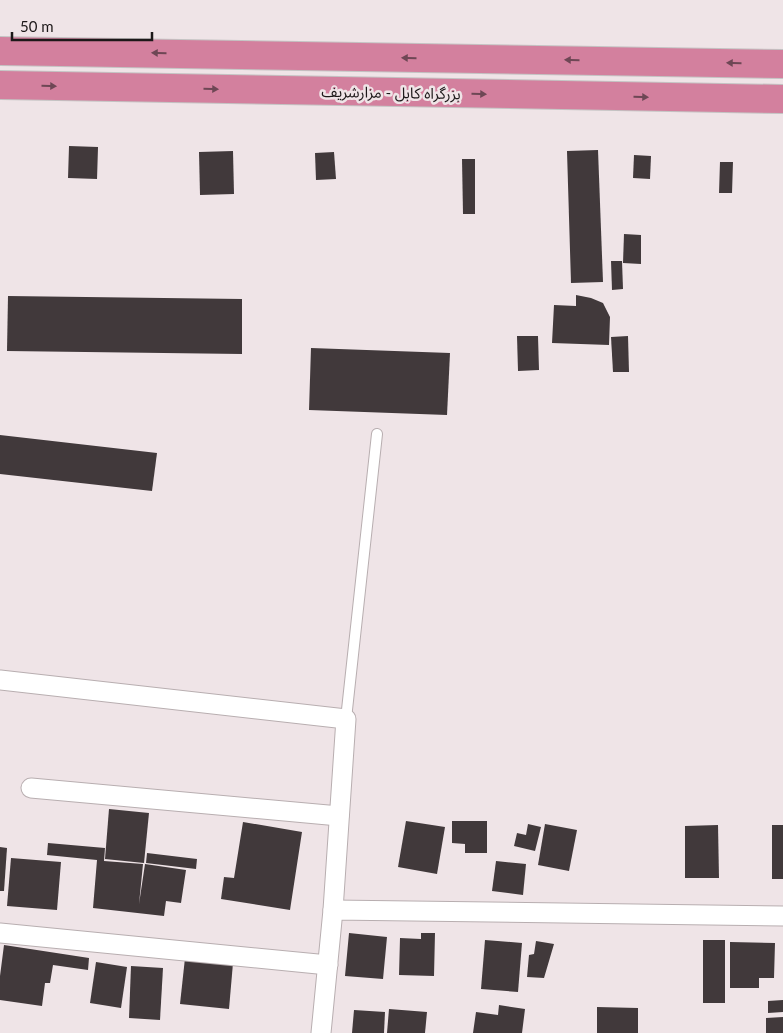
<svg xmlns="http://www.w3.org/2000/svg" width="783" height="1033" font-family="Lato,'Noto Sans Arabic',sans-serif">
<rect width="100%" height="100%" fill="#efe4e7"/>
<g fill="#41393b">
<path d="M69,146L98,147L97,179L68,178Z"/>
<path d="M598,150L603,282L571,283L567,151Z"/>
<path d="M233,151L234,194L200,195L199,152Z"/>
<path d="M334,152L336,179L316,180L315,153Z"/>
<path d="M634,155L651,156L650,179L633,178Z"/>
<path d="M462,159H475V214H463Z"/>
<path d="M720,162H733L732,193H719Z"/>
<path d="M624,234L641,235V264L623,263Z"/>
<path d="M611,261H622L623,289L612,290Z"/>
<path d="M576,295L591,298L603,303L610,317L609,345L552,343L554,305L576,306Z"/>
<path d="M8,296L242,299V354L7,351Z"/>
<path d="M517,336H538L539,370L518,371Z"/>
<path d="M628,336L629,372H613L611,337Z"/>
<path d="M311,348L450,353L447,415L309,410Z"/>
<path d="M0,435L157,453L152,491L0,474Z"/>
<path d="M109,809L149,813L144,863L105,859Z"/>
<path d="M406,821L445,827L437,874L398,867Z"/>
<path d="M452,821H487V853H465V844L452,843Z"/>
<path d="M243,822L302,832L290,910L221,899L224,877L234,878Z"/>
<path d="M528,824L541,827L535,851L514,846L517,833L526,835Z"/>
<path d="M545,824L577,830L569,871L538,865Z"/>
<path d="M718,825L719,878H685V826Z"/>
<rect x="772" y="825" width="11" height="54"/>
<path d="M48,843L105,848L104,861L143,864L139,904L145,864L186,870L181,903L166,901L164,916L93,908L97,860L47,855Z"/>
<path d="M0,847L7,848L4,891H0Z"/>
<path d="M147,853L197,859L196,869L146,863Z"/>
<path d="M11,858L61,862L57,910L7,906Z"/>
<path d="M496,861L526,864L523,895L492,891Z"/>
<path d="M349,933L387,937L383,979L345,976Z"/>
<path d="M421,933H435L434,976L399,975L400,938L421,939Z"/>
<path d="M485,940L522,943L518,992L481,989Z"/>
<rect x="703" y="940" width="22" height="63"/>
<path d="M536,941L554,944L544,978L527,977L529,955L534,954Z"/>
<path d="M730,942L775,943L774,978H759V988H730Z"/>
<path d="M4,945L89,958L88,970L53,965L50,983H45L42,1006L0,1000V976Z"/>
<path d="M185,958L233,963L229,1009L180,1004Z"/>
<path d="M96,962L127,967L121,1008L90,1003Z"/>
<path d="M131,966L163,968L160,1020L129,1018Z"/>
<path d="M783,1000V1012L768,1013V1001Z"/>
<path d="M499,1005L525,1009L522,1033H473L476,1012L498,1015Z"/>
<path d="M597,1007L638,1008V1033H597Z"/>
<path d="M389,1009L427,1012L425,1033H387Z"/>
<path d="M354,1010L385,1012L384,1033H352Z"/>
<path d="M783,1017V1033H766V1018Z"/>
</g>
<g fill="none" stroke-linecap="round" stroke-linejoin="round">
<g stroke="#b8aeb0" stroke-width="12">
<path id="service" d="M346,719L377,434"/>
</g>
<g stroke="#b8aeb0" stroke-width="21">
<g id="minor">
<path d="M0,680L346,719L333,910"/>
<path d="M31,788L339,816"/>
<path d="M0,933L328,965"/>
<path d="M321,1033L333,910L783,916"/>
</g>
</g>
<g stroke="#c4c3c3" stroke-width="30">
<g id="trunk">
<path d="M0,51L783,64"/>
<path d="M0,85L783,99"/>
</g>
</g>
<use href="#service" stroke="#fff" stroke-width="10"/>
<use href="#minor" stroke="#fff" stroke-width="19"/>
<use href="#trunk" stroke="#d3809e" stroke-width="28"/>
</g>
<defs><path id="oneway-solid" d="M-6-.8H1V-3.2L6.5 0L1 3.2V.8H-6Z" transform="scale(1.25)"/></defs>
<g fill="#6e4755">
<use href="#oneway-solid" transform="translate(159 53) rotate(-179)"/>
<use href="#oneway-solid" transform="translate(409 58) rotate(-179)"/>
<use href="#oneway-solid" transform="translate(572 60) rotate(-179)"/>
<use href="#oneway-solid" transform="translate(734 63) rotate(-179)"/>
<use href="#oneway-solid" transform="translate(49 86) rotate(1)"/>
<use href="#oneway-solid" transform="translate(211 89) rotate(1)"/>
<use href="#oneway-solid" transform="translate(479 94) rotate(1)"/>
<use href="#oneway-solid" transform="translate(641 97) rotate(1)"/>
</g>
<g text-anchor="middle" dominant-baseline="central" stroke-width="5" stroke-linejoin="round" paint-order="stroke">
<g font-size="15" fill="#1c1819" stroke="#efe4e7">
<text transform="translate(391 92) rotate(1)">بزرگراه کابل - مزارشریف</text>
</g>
</g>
<path d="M12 32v8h140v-8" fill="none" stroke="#1c1819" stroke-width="2.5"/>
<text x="20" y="32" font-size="15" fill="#1c1819" stroke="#efe4e7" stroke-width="4" paint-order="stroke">50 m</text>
</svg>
